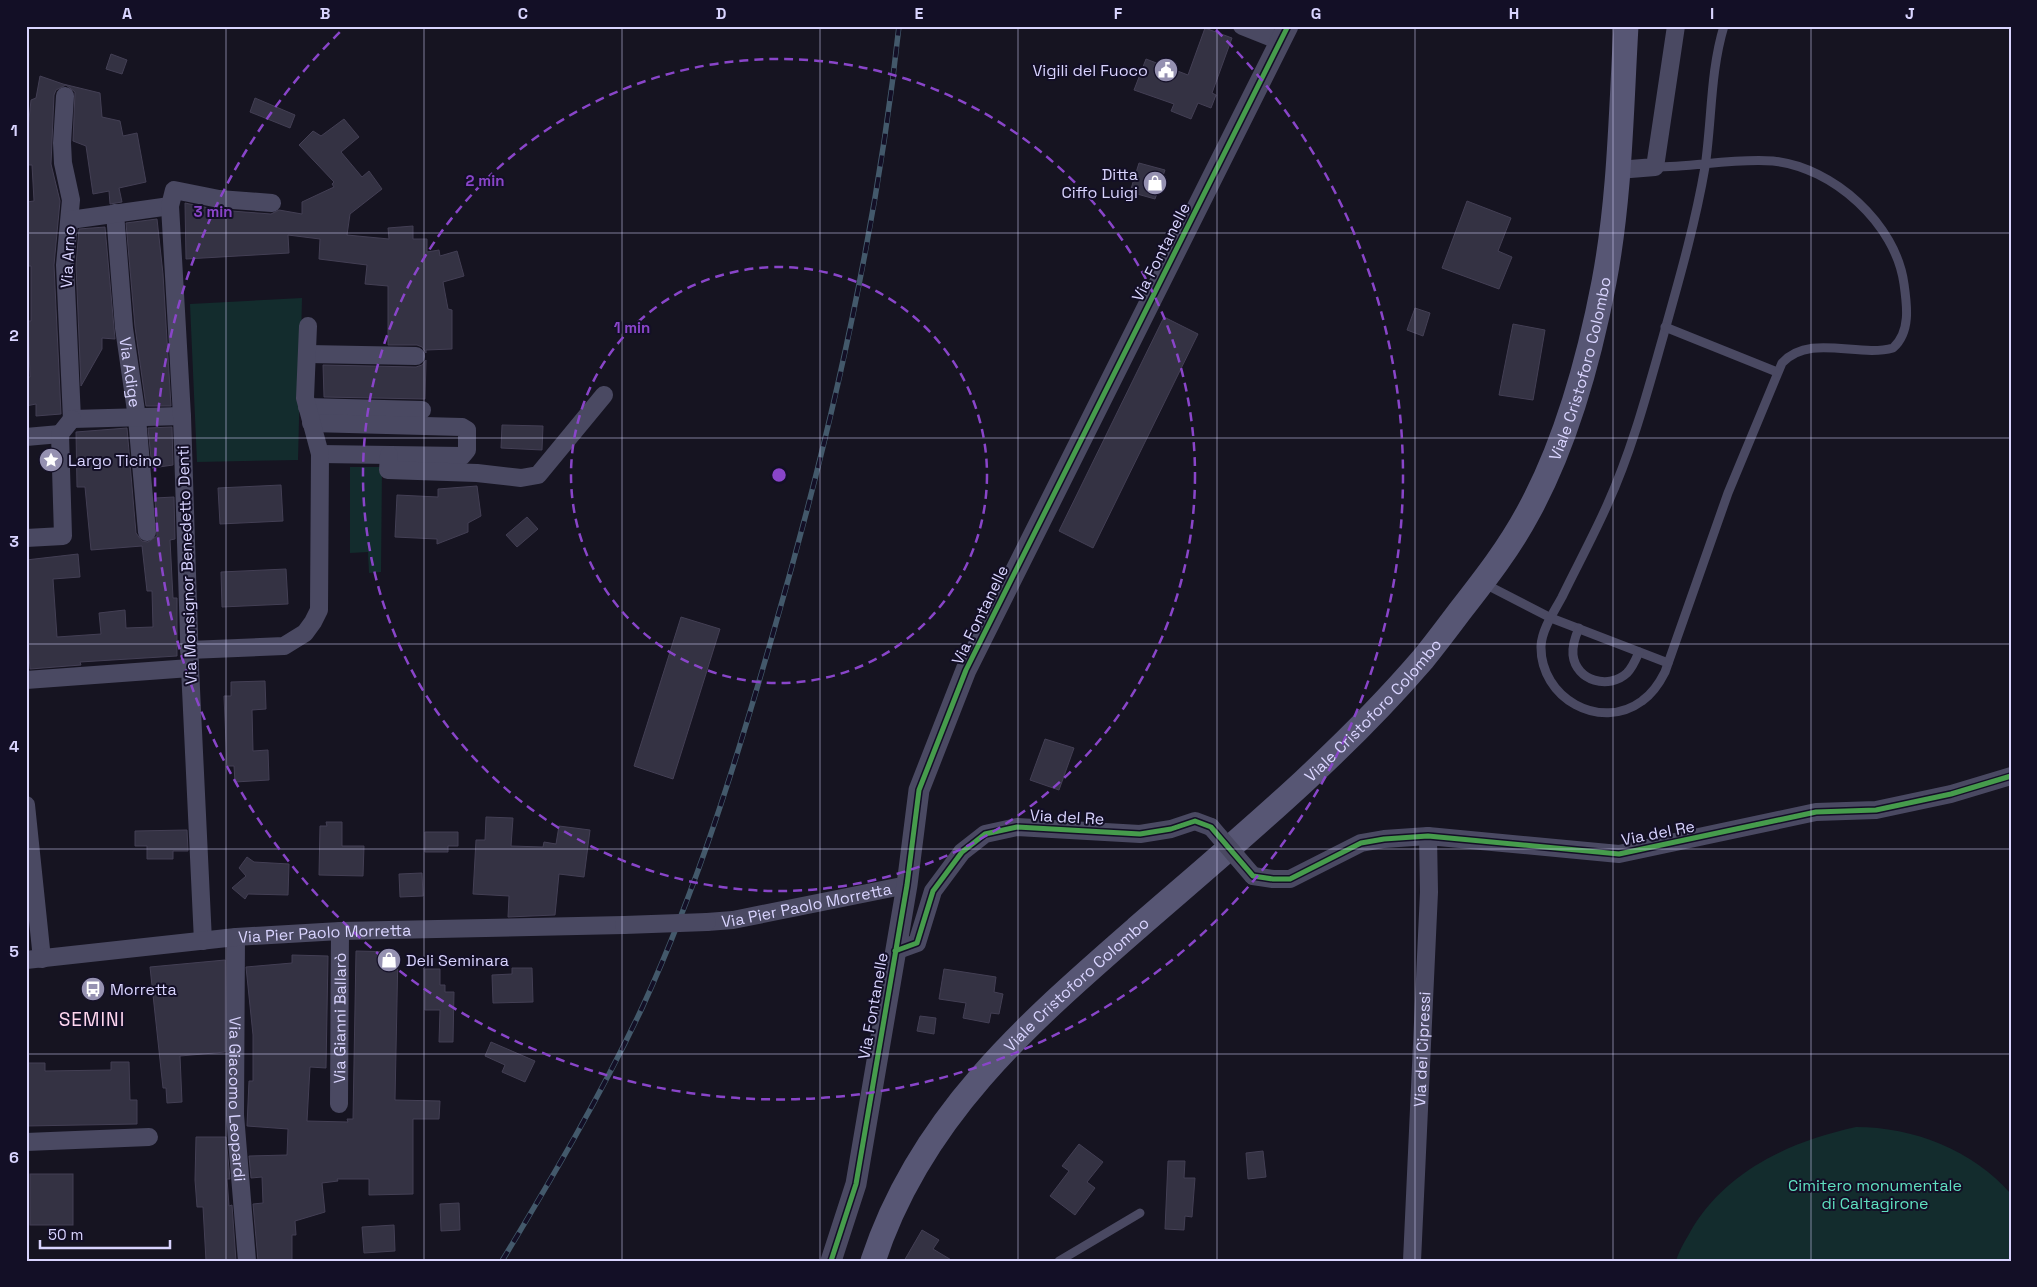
<svg xmlns="http://www.w3.org/2000/svg" width="2037" height="1287" font-family="'Space Grotesk',sans-serif">
<rect width="100%" height="100%" fill="#161421"/>
<g fill="#132c2d">
<path d="M302,298L298,460L197,462L190,304Z"/>
<path d="M350,467H382L381,572L369,573L368,552L350,553Z"/>
<path d="M1856,1127C1913,1127 1973,1150 2011,1194V1261H1676C1680,1248 1687,1238 1693,1227C1729,1169 1792,1141 1856,1127Z"/>
</g>
<g fill="#343243" stroke="#433f54">
<path d="M1205,28L1232,38L1212,93L1216,95L1211,108L1198,103L1191,119L1171,111L1174,104L1134,90L1146,59L1188,75Z"/>
<path d="M111,54L127,60L122,74L106,69Z"/>
<path d="M40,76L63,84L100,93L102,117L120,121L123,136L137,133L146,182L119,188L122,202L110,204L109,191L93,194L86,146L73,141L75,92L66,85L56,90L54,95L51,164L60,201L54,265L61,414L36,416V404L26,406V377H30L28,321H31V266H26V202L34,201L32,165H26V148L31,100L36,98Z"/>
<path d="M255,98L295,115L290,128L250,112Z"/>
<path d="M344,119L359,137L341,152L362,177L369,171L382,189L350,214L347,235L389,239L388,228L413,226V239H427V252L439,250L440,256L457,251L464,276L443,282L448,309L452,310V349L426,350V353L422,347L417,345H388V286L365,284L367,265L319,259L320,239L288,235L289,253L186,259L185,203L218,210L271,214L279,210L302,214V202L334,187L332,184L334,182L299,145L313,131L321,136Z"/>
<path d="M1139,163L1165,170L1155,199L1130,192Z"/>
<path d="M1467,201L1511,218L1498,251L1512,257L1499,289L1442,268Z"/>
<path d="M157,219L163,274L171,406H146L135,327L126,223Z"/>
<path d="M105,227L115,339L102,338V349L81,386L76,265L79,229Z"/>
<path d="M1415,308L1430,313L1423,336L1407,330Z"/>
<path d="M1164,317L1198,334L1093,548L1059,531Z"/>
<path d="M1513,324L1545,330L1533,400L1499,395Z"/>
<path d="M426,360L425,399L324,397L323,365L416,367L422,365Z"/>
<path d="M502,425L543,426L542,450L501,448Z"/>
<path d="M172,427L173,465L152,468L148,428Z"/>
<path d="M127,428L136,533L142,541L148,542L157,536L155,498L174,497L175,539L170,540L173,598H177V656L80,662L81,665L30,669L26,617V560L78,554L80,577L53,579L57,637L101,634L99,613L125,610L126,628L153,627L152,591H147L142,546L91,550L85,487H77L76,432Z"/>
<path d="M281,485L283,521L220,524L218,488Z"/>
<path d="M477,486L481,516L468,523V532L437,544V539L395,537L397,495L438,497V489Z"/>
<path d="M527,517L538,529L517,547L506,535Z"/>
<path d="M286,569L288,604L222,607L221,572Z"/>
<path d="M681,617L720,629L673,779L634,766Z"/>
<path d="M265,681L266,709L252,710L253,751L268,750L269,780L235,782L234,766H227L224,696H231V682Z"/>
<path d="M1045,739L1074,748L1059,790L1030,780Z"/>
<path d="M486,817L513,818L511,846L543,847L544,842L556,844L559,826L590,830L584,877L559,874L555,915L508,917L509,896L473,894L476,840H485Z"/>
<path d="M326,822H342V846H364L363,876L319,875L320,826H327Z"/>
<path d="M187,830L188,851H173V859H147V846H135V831Z"/>
<path d="M425,832H458V846H448V852H425Z"/>
<path d="M247,857L254,862L289,864L288,895L248,894L245,899L232,888L246,876L239,868Z"/>
<path d="M422,873L423,896L400,897L399,874Z"/>
<path d="M356,951L398,952L395,1100L440,1101L439,1119H413V1194L369,1195V1179H337L338,1181L322,1183L325,1212L295,1221L296,1235H292V1261H258L253,1204L263,1203L262,1177L251,1178L249,1156L287,1155L288,1129L247,1126L249,1081H253V1035L246,967L292,963V955L328,956L326,1068L310,1067L307,1121L348,1122L347,1119H353Z"/>
<path d="M225,960V1052L180,1056L182,1102L167,1103L166,1088H163L150,967Z"/>
<path d="M512,968H532L533,1002L493,1003L492,975L512,974Z"/>
<path d="M425,969H440V985H445V992H454L453,1042H439L440,1010H425Z"/>
<path d="M944,969L996,977L994,992L1003,994L999,1014L991,1013L989,1023L963,1018L966,1003L939,999Z"/>
<path d="M920,1016L936,1018L934,1034L917,1031Z"/>
<path d="M491,1042L535,1061L525,1082L502,1072L505,1065L485,1056Z"/>
<path d="M111,1062H129L130,1100H137V1124L26,1126V1063H45V1071L111,1070Z"/>
<path d="M196,1137H226L230,1179H227L229,1206L232,1205L236,1261H206L203,1207H197L195,1180Z"/>
<path d="M1079,1144L1103,1162L1087,1182L1095,1188L1075,1215L1050,1196L1069,1171L1062,1166Z"/>
<path d="M1263,1151L1266,1177L1248,1179L1246,1153Z"/>
<path d="M1168,1161H1185L1184,1178H1195L1192,1217L1185,1216L1184,1230L1165,1229Z"/>
<rect x="30" y="1174" width="43" height="51"/>
<path d="M459,1203L460,1230L441,1231L440,1204Z"/>
<path d="M394,1225L395,1251L364,1253L362,1227Z"/>
<path d="M922,1230L939,1240L933,1249L953,1261H904Z"/>
</g>
<g fill="none" stroke-linecap="round" stroke-linejoin="round">
<g stroke="#4a4962" stroke-width="9">
<path d="M1655,167C1694,167 1734,158 1773,161C1833,167 1896,224 1904,284C1907,305 1911,332 1893,348C1858,358 1810,333 1782,363L1728,493L1665,672C1659,684 1652,694 1642,701C1600,732 1540,698 1541,646C1542,629 1554,612 1562,597C1577,566 1594,535 1608,503C1632,450 1647,393 1663,337C1679,280 1695,225 1705,167C1712,120 1710,72 1724,26"/>
<path d="M1665,327L1777,372"/>
<path d="M1483,583L1551,618L1668,663"/>
<path d="M1579,628C1575,637 1572,645 1573,655C1576,681 1609,690 1627,673C1633,667 1636,659 1639,652"/>
<path d="M1059,1261L1140,1213"/>
</g>
<g stroke="#4a4962" stroke-width="18">
<path d="M1242,26L1280,41"/>
<path d="M65,96L62,143L63,163L71,200L65,265L72,419"/>
<path d="M1618,170L1655,167L1676,26"/>
<path id="s1" d="M115,213L124,328L137,418L147,532"/>
<path d="M70,220L170,206"/>
<path d="M308,354L416,356"/>
<path d="M307,407L422,410"/>
<path d="M72,419L182,416"/>
<path d="M311,423L462,427L467,430V450L462,456L320,454"/>
<path d="M26,437L60,434"/>
<path d="M389,455L388,470L477,473L521,478L538,475L604,395"/>
<path d="M26,538L63,536L60,434L72,419"/>
<path d="M189,650L284,646L305,633L313,622L319,610L320,454L305,398L308,326"/>
<path d="M26,680L190,668"/>
<path d="M26,805L42,959"/>
<path d="M1253,876L1273,879H1290L1361,843L1384,839L1428,836L1619,854L1816,812L1876,810L1951,794L2011,776"/>
<path id="s2" d="M707,922L733,920L907,885"/>
<path id="s3" d="M236,937L235,1115L247,1261"/>
<path d="M203,941L190,668L182,416L170,206L174,190L219,199L272,203"/>
<path d="M895,951L917,943L933,891L962,852L985,834L1017,827L1140,834L1171,829L1195,821L1211,827"/>
<path id="s4" d="M26,960L236,937L340,931L624,925"/>
<path id="s5" d="M339,1104L340,931"/>
<path d="M26,1142L149,1137"/>
<path id="s6" d="M1412,1261L1429,892L1428,836"/>
</g>
<path stroke="#4a4962" stroke-width="21" d="M831,1261L856,1184L907,885L919,790L966,670L1288,26"/>
<path stroke="#575674" stroke-width="25" id="s7" d="M873,1261C920,1117 1027,1024 1137,928C1236,842 1338,758 1423,659C1436,643 1448,627 1460,611C1485,579 1510,547 1529,511C1567,441 1589,360 1604,282C1620,198 1621,112 1626,26"/>
<g stroke="#43596b" stroke-width="5.5">
<path id="rail" d="M502,1261C552,1178 601,1095 642,1008C698,886 737,759 774,630C831,433 877,231 899,26"/>
</g>
<use href="#rail" stroke="#130f26" stroke-width="4" stroke-dasharray="11" stroke-linecap="butt"/>
<g stroke="#4a4962" stroke-width="18">
<path d="M1211,827L1253,876"/>
<path d="M624,925L707,922"/>
</g>
<g stroke="#130f26" stroke-width="8">
<g id="cycleway">
<path d="M895,951L917,943L933,891L962,852L985,834L1017,827L1140,834L1171,829L1195,821L1211,827L1253,876L1273,879H1290L1361,843L1384,839L1428,836L1619,854L1816,812L1876,810L1951,794L2011,776"/>
<path d="M831,1261L856,1184L907,885L919,790L966,670L1288,26"/>
</g>
</g>
<use href="#cycleway" stroke="#469c4c" stroke-width="5"/>
</g>
<path fill="none" stroke="#d9d4ff" stroke-width="1" stroke-opacity="0.55" d="M226,26V1261M424,26V1261M622,26V1261M820,26V1261M1018,26V1261M1217,26V1261M1415,26V1261M1613,26V1261M1811,26V1261M26,233H2011M26,438H2011M26,644H2011M26,849H2011M26,1054H2011"/>
<g fill="none" stroke="#8945c9" stroke-width="2.5" stroke-dasharray="9 6">
<circle cx="779" cy="475" r="208"/>
<circle cx="779" cy="475" r="416"/>
<path d="M1216 30A624 624 0 1 1 342 30"/>
</g>
<defs>
<g id="civic-disc" transform="scale(1.25)"><circle r="9.5" fill="#9591b1" stroke="#130f26"/><path d="M-.6-6.5H3V-4.5H.6V-3L4-1V1h2V6H-6V1h2V-1L-.6-3ZM-1.2 2.5V6h2.4V2.5Z" fill="#fff"/></g>
<g id="shop-disc" transform="scale(1.25)"><circle r="9.5" fill="#9591b1" stroke="#130f26"/><path d="M-5-2.5h2.3a2.7 3.5 0 0 1 5.4 0H5L5.5 6h-11ZM-1.5-2.5h3a1.5 2.3 0 0 0-3 0Z" fill="#fff"/></g>
<g id="sight-disc" transform="scale(1.25)"><circle r="9.5" fill="#9591b1" stroke="#130f26"/><path d="M0-6L1.8-2.2L6-1.7L2.9 1.2L3.7 5.4L0 3.3L-3.7 5.4L-2.9 1.2L-6-1.7L-1.8-2.2Z" fill="#fff"/></g>
<g id="bus-disc" transform="scale(1.25)"><circle r="9.5" fill="#9591b1" stroke="#130f26"/><path d="M-5-6H5V4H4V6H2V4H-2V6H-4V4H-5ZM-3.5-4V0h7V-4ZM-3.5 1.2v1.5H-2V1.2ZM2 1.2v1.5H3.5V1.2Z" fill="#fff"/></g>
</defs>
<g fill-rule="evenodd">
<use href="#civic-disc" x="1166" y="70"/>
<use href="#shop-disc" x="1155" y="183"/>
<use href="#sight-disc" x="51" y="460"/>
<use href="#shop-disc" x="389" y="960"/>
<use href="#bus-disc" x="93" y="989"/>
</g>
<g text-anchor="middle" dominant-baseline="central" stroke-width="4" stroke-linejoin="round" paint-order="stroke">
<g font-size="16" fill="#d9d4ff" stroke="#130f26" text-anchor="start">
<text x="1148" y="70" text-anchor="end">Vigili del Fuoco</text>
<text x="1138" y="174" text-anchor="end">Ditta<tspan x="1138" dy="18">Ciffo Luigi</tspan></text>
<text x="68" y="460">Largo Ticino</text>
<text x="406" y="960">Deli Seminara</text>
<text x="110" y="989">Morretta</text>
</g>
<g font-size="16" fill="#d9d4ff" stroke="#130f26">
<text transform="translate(1161 252) rotate(-63)">Via Fontanelle</text>
<text transform="translate(68 257) rotate(-87)">Via Arno</text>
<text stroke="none"><textPath href="#s7" startOffset="1158">Viale Cristoforo Colombo</textPath></text>
<text stroke="none"><textPath href="#s1" startOffset="160">Via Adige</textPath></text>
<text transform="translate(187 565) rotate(-92)">Via Monsignor Benedetto Denti</text>
<text transform="translate(980 615) rotate(-64)">Via Fontanelle</text>
<text stroke="none"><textPath href="#s7" startOffset="752">Viale Cristoforo Colombo</textPath></text>
<text transform="translate(1067 817) rotate(3)">Via del Re</text>
<text transform="translate(1658 833) rotate(-11)">Via del Re</text>
<text stroke="none"><textPath href="#s2" startOffset="101">Via Pier Paolo Morretta</textPath></text>
<text stroke="none"><textPath href="#s4" startOffset="300">Via Pier Paolo Morretta</textPath></text>
<text stroke="none"><textPath href="#s7" startOffset="348">Viale Cristoforo Colombo</textPath></text>
<text transform="translate(873 1006) rotate(-80)">Via Fontanelle</text>
<text stroke="none"><textPath href="#s5" startOffset="86">Via Gianni Ballarò</textPath></text>
<text stroke="none"><textPath href="#s6" startOffset="212">Via dei Cipressi</textPath></text>
<text stroke="none"><textPath href="#s3" startOffset="162">Via Giacomo Leopardi</textPath></text>
</g>
<g font-size="16" fill="#5fe0c0" stroke="#130f26">
<text x="1875" y="1185">Cimitero monumentale<tspan x="1875" dy="18">di Caltagirone</tspan></text>
</g>
<g font-size="19" letter-spacing="1" fill="#ffd6f0" stroke="#130f26">
<text x="92" y="1019">SEMINI</text>
</g>
</g>
<circle cx="779" cy="475" r="8" fill="#8945c9" stroke="#130f26" stroke-width="2.5"/>
<g font-size="15" text-anchor="middle" font-weight="bold" fill="#8945c9" stroke="#130f26" stroke-width="4" stroke-linejoin="round" paint-order="stroke">
<text x="485" y="186">2 min</text>
<text x="213" y="217">3 min</text>
<text x="632" y="333">1 min</text>
</g>
<rect width="2037" height="1287" fill="none" stroke="#130f26" stroke-width="55"/>
<path d="M40 1240v8h130v-8" fill="none" stroke="#d9d4ff" stroke-width="2.5"/>
<text x="48" y="1240" font-size="15" fill="#d9d4ff" stroke="#130f26" stroke-width="4" paint-order="stroke">50 m</text>
<rect x="28" y="28" width="1982" height="1232" fill="none" stroke="#d9d4ff" stroke-width="2"/>
<g font-size="16" text-anchor="middle" font-weight="bold" fill="#d9d4ff">
<text x="127" y="19">A</text>
<text x="325" y="19">B</text>
<text x="523" y="19">C</text>
<text x="721" y="19">D</text>
<text x="919" y="19">E</text>
<text x="1118" y="19">F</text>
<text x="1316" y="19">G</text>
<text x="1514" y="19">H</text>
<text x="1712" y="19">I</text>
<text x="1910" y="19">J</text>
<text x="14" y="136">1</text>
<text x="14" y="341">2</text>
<text x="14" y="547">3</text>
<text x="14" y="752">4</text>
<text x="14" y="957">5</text>
<text x="14" y="1163">6</text>
</g>
</svg>
